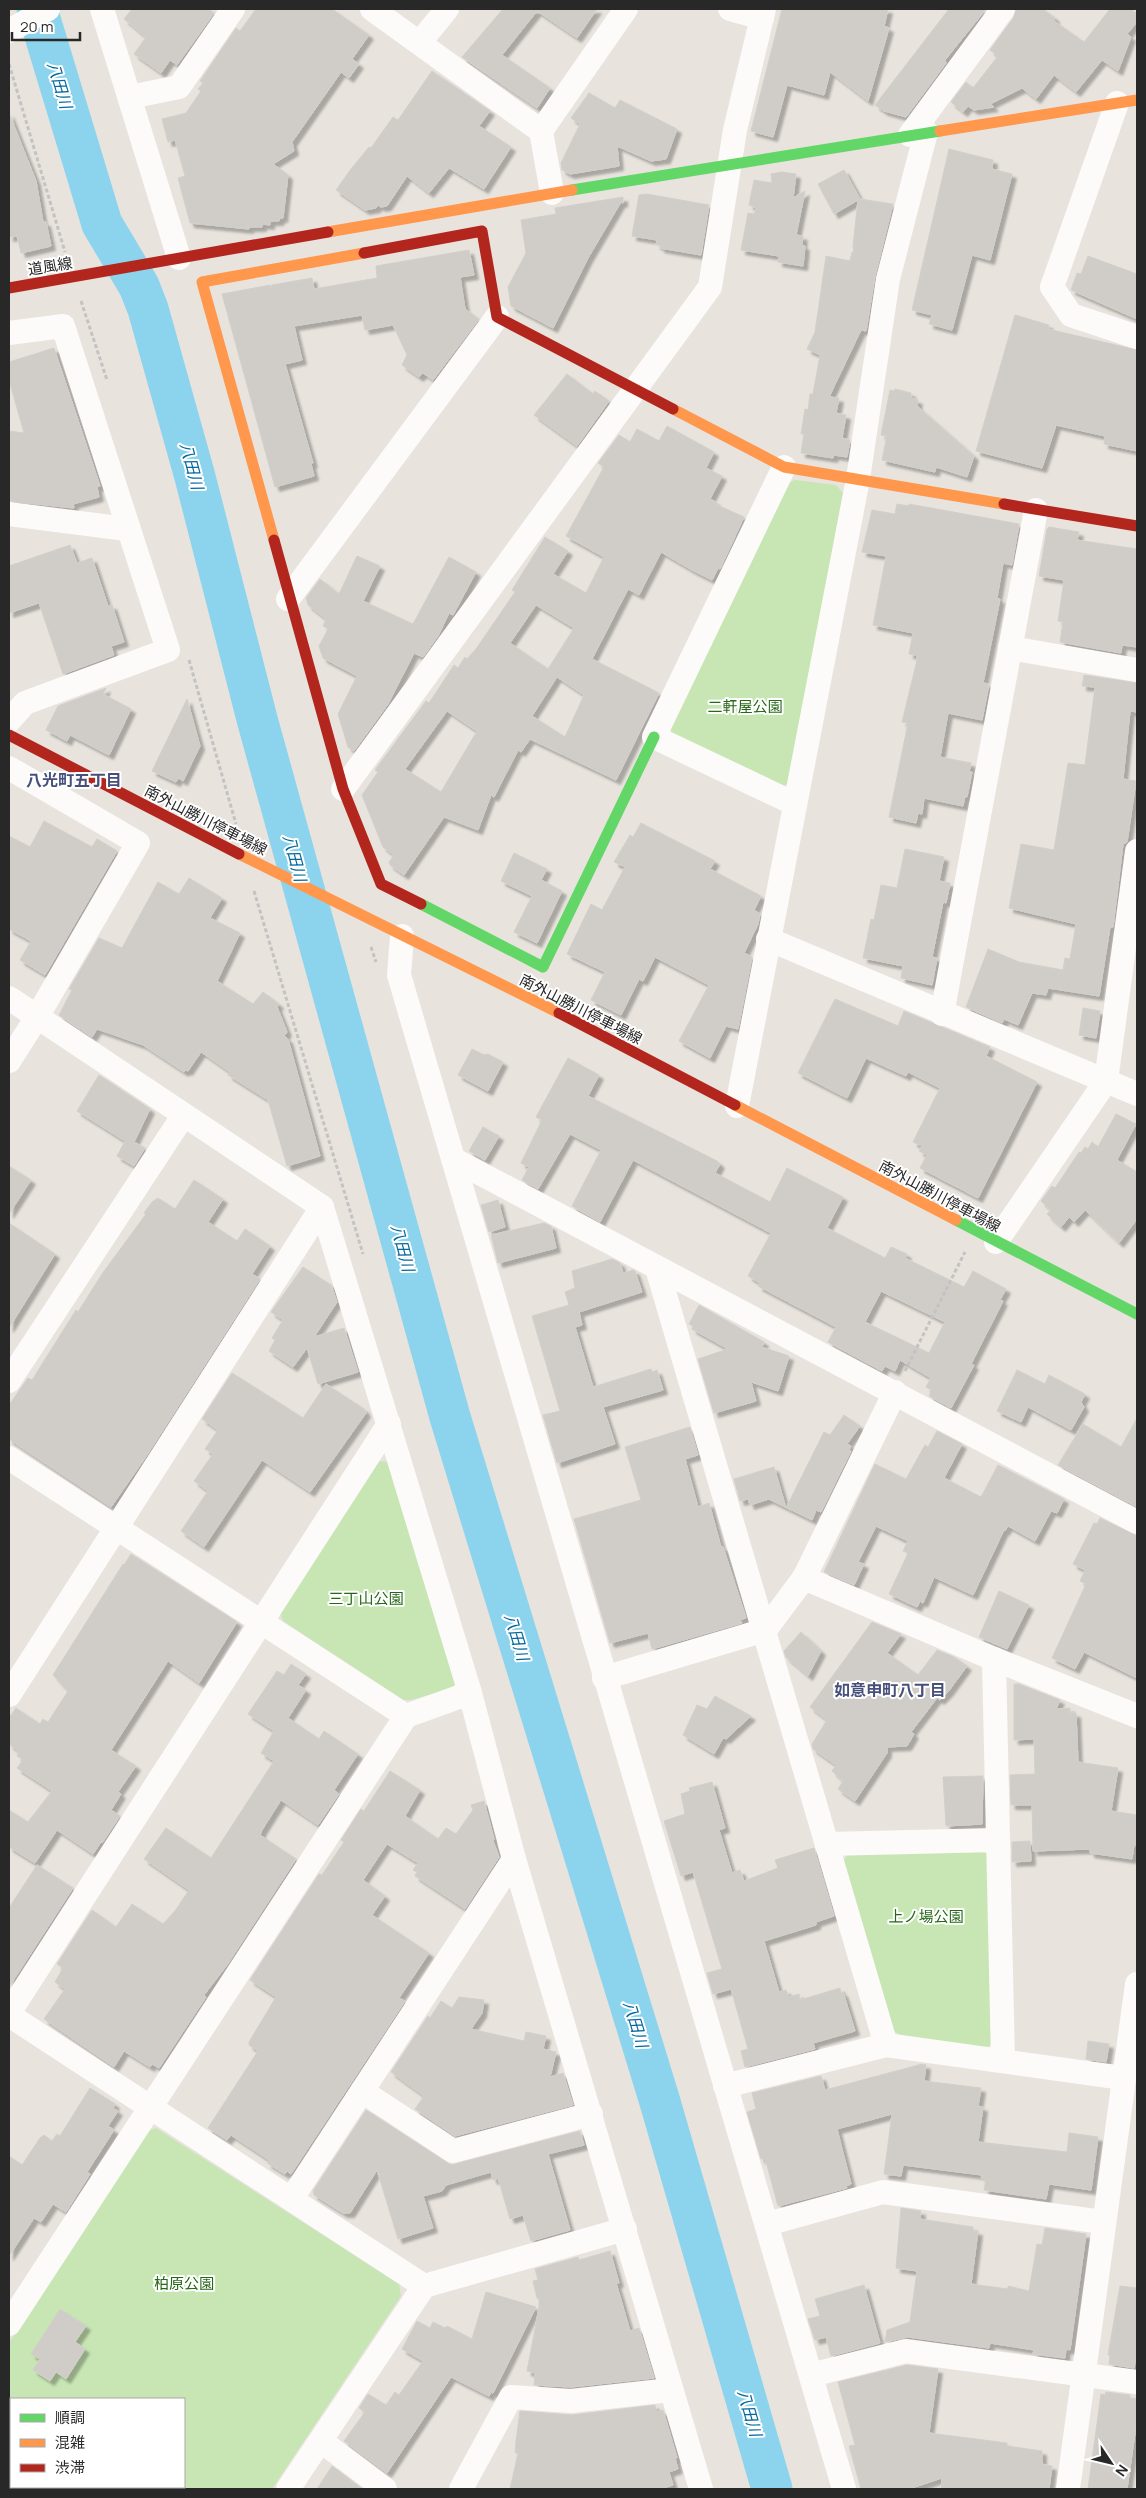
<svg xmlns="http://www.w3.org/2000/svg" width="1146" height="2498" font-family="Manrope,'Noto Sans JP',sans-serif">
<defs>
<filter id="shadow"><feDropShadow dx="4.5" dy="4.5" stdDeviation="1" flood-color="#0004"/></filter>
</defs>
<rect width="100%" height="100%" fill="#e8e3dd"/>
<g fill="#c8e5b4" fill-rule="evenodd">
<path d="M795,480L836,485L843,493L789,783L780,788L673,737L670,728L786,484Z"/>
<path d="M378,1461L394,1462L457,1681L453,1688L411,1700H403L283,1621L280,1612Z"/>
<path d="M981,1850L989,1856L994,2041L987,2048L901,2036L892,2029L842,1863L848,1854Z"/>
<path d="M156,2128L399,2284L401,2296L272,2489H14L9,2486V2343L145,2132ZM11,2399H184V2487H11Z"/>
</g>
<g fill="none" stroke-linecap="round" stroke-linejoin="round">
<path stroke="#8cd4ed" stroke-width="41" d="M37,9L102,224L139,286L148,309L195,477L257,719L450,1417L660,2102L772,2489"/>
</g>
<g fill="#d0cdc9" stroke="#d3cfca" fill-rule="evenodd" filter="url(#shadow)">
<path d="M132,9H208L214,13L177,65L170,60L161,73L134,54L146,37L124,19Z"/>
<path d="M256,9H332L369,35L352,59L359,64L349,78L341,72L292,142L294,151L273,164L288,175L283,218H280L279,221H270V225L262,224V227H249V229L190,223L178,178L185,176L175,140L168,142L162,119L186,113L201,91L198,89L203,83L200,81L236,28L240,31Z"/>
<path d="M503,9H597L577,38L537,11L502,55L550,88L537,108L462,57Z"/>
<path d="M782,9H888L884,26L889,28L868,101L830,72L824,95L787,85L773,137L751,131Z"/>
<path d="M949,9H986L945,60L946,63L906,117L884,111L875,105Z"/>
<path d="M1016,9H1043L1055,18L1054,21L1084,42L1110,9H1131L1137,14V22L1127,34L1131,37L1118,71L1102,60L1076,92L1054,75L1036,99L1022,88L990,104L994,107L974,110L968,106L963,112L951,102L966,82L973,88L998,56L990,50L1014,17Z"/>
<path d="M432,71L490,111L479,126L511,147L484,189L449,168L429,193L407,176L387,206L381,207L378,205L376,208L365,210L336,190L351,169L369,147L371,148L393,117L398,120Z"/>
<path d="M589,93L615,108L620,100L677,129L666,159L651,161L617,146L619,166L570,174L562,170L561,163L580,124L571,118Z"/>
<path d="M9,113L36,181L43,222H46L51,246L21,253L17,236L9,237Z"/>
<path d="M949,149L993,160L992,169L1012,174L990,260L972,255L952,330L929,324L932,315L912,310Z"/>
<path d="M844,170L860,199L893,204L875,276L866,331L861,330L829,397L839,398L836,413L846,415L842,438L850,440L847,457L834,455L833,458L801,453L804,434H801L805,409L808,410L810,394H813L820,355L807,349L815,332L826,256L850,261L852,252H854L853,246L858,200L834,214L818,184Z"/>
<path d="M782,172L796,174L793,198L805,191L796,235L803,236L802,245L805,246L803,266L778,262L779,256L741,250L748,213L754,214L756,208L749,205L754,180L772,183L771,174Z"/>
<path d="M647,194L709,205L701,255L660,248V245H656L657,240L632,236L639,195Z"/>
<path d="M623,197V203L621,202L588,258L553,328L511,306L508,287L526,253L521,220L556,214L555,208Z"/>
<path d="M469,250L474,275L460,277L465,309L479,319L433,380L423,373L419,377L402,365L407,355L393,325L365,330L362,315L294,326L302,360L285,364L313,463L311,464L314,476L275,487L222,294L270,285V288L272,285L312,278L314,289L377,278L376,266Z"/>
<path d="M1088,256L1137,274V319L1071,290L1077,273L1081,274Z"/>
<path d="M1015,315L1049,325L1048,329L1137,350V451L1104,444L1105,436L1056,425L1042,468L976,451Z"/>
<path d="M54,348L100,486L97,487L99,497L73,504L74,508L9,501V431L24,433L9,380V362Z"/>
<path d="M567,374L593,394L595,391L609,401L577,446L534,415Z"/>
<path d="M895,389L911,393V398L918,400L917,406L974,456L967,477L936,467L935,472L882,460L887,436L881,435L890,390L894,391Z"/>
<path d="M667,426L714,452L706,468L722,476L710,499L716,502L715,504L744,517L720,569L718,568L712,580L692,570L661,552L639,595L628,589L592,659L659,693L616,780L530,739L521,752L518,750L494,797L491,795L478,830L444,817L404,875L390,865L389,862L394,855L383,847L362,795L378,772L375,770L426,701L429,703L454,665L458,668L465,657L467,659L476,649L515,592L512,590L545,537L568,551L553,574L586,593L604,557L566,536L604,467L598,463L619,435L630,442L637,429L659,441ZM536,605L574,628L548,669L510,643ZM557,677L584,695L565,737L532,716ZM447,711L477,731L441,792L405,769Z"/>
<path d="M897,504L909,506V504L1019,524L1012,565L1003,563L997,598L1000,599L983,683L989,684L982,720L948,713L940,757L971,763L969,772H972L967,797L965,796L963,806L924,798L922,814L918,813L916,823L889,817L908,723L902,722L917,660V655L909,654L913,633L873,625L886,556L862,552L872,510L895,514Z"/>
<path d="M1049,527L1079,532L1077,540L1137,549V647L1122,645L1121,653L1060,642L1063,622L1058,621L1064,580L1039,576L1047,529Z"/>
<path d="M70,545L77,563L92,558L108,606L112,605L124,642L111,646L114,655L63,674L39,603L9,613V566Z"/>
<path d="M357,556L380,566L363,601L413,624L449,557L476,572L453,615L449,613L438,636L423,657L414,653L388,704L354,751L348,747L338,714L357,676L323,658L319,646L328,629L323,626L326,619L308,605L306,598L320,579L339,594Z"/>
<path d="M1084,675L1137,683V712L1130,711L1123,779L1136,781L1127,842L1123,844L1113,927H1110L1099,996L1048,988L1046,995L1032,993L1018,1025L1004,1019L1002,1023L966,1007L988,949L1019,962L1063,970L1065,958L1070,959L1076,924L1009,908L1021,844L1054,850L1068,763L1085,765L1095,687L1082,686Z"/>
<path d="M106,688L103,694L131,709L109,755L70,735L67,741L46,730L58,706Z"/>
<path d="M187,699L200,746L183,781L178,778L176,782L152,771Z"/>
<path d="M44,821L92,847L97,839L117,851L45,975L20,960L31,941L9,929V836L30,847Z"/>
<path d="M641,823L715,861L710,869L761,896L754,910L760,914L758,924L744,953L752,957L738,1029L726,1026L710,1058L679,1041L709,985L655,957L643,981L639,979L621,1015L591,1000L605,972L567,954L591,904L602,910L625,867L614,862L630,835L633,837Z"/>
<path d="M905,849L944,857L939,881L950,883L946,903L943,902L932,957L937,958L932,985L901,978L903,966L863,958L871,919L874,920L881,885L897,888Z"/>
<path d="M514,853L547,869L541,880L562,891L537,943L514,932L532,896L501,881Z"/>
<path d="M189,878L222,898L210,918L240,933L217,981L253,1004L263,992L279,1004L277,1007L287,1032L284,1036L288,1039L320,1156L287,1166L268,1100L228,1075L230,1072L201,1052L188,1071L185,1070L184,1072L143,1045L97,1029L92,1037L59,1015L72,990L69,989L99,938L122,948L158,882L179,894Z"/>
<path d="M835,999L898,1026L904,1011L990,1047L986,1056L1037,1082L978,1198L920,1168L927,1155L919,1151L922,1146L913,1142L940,1088L908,1072L906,1076L866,1058L847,1098L798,1073Z"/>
<path d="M1083,1008L1100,1011L1096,1038L1079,1035Z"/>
<path d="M472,1049L484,1055L488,1054L503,1062L488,1091L458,1075Z"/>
<path d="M568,1058L599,1075L588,1096L717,1161L720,1164L715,1173L770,1202L787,1168L843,1197L827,1228L885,1258L891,1247L907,1254L905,1258L964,1287L973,1271L1006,1289L1000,1300L1003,1301L971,1364L974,1365L951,1408L929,1396L932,1390L926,1387L931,1378L900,1360L895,1371L885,1366L882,1371L828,1342L836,1327L758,1286L760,1283L748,1276L771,1233L633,1160L600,1222L572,1206L601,1150L570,1134L538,1189L522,1180L529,1167L521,1163L542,1120L536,1117ZM881,1291L945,1322L929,1353L865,1322Z"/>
<path d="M99,1075L150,1109L134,1142L145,1148L134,1166L117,1156L125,1141L77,1111Z"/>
<path d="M1116,1114L1136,1124L1117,1160L1137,1172V1219L1119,1243L1085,1210L1074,1222L1069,1217L1061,1227L1047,1214L1051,1210L1041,1201L1052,1186L1055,1188L1079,1152L1081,1153L1085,1147L1088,1149L1092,1142L1098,1147Z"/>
<path d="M483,1127L499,1136L485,1160L469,1151Z"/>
<path d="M9,1166L31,1180L9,1214Z"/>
<path d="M194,1180L223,1199L208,1222L237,1241L245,1229L270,1246L252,1274L260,1279L145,1458L111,1507L9,1439V1405L28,1378L32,1380L76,1310L78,1312L102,1274L146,1214L144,1213L152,1202L158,1198L175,1209Z"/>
<path d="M498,1200L505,1227L489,1232L481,1205Z"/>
<path d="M9,1223L55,1254L9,1328Z"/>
<path d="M544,1223L551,1226L556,1248L498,1263L491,1235Z"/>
<path d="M612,1259L620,1263L623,1273L633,1270L635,1271L642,1292L579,1312L582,1325L575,1327L593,1387L651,1369L652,1372L657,1370L663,1390L603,1407L615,1444L557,1463L543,1415L560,1411L532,1316L569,1305L565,1292L575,1288L572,1271Z"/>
<path d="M303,1267L331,1285L337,1302L314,1337L344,1328L358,1372L318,1384L307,1348L293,1367L269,1351L275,1340L272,1338L283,1320L271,1312Z"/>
<path d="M699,1305L764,1342L762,1347L789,1356L778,1391L751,1382L756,1401L714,1413L698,1359L728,1349L692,1329L693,1326L689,1324Z"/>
<path d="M1017,1370L1045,1384L1049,1375L1085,1394L1081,1402L1084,1407L1071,1430L1028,1407L1021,1422L997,1411Z"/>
<path d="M232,1373L303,1418L326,1384L364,1409L366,1413L310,1492L262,1460L204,1547L181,1531L208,1491L194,1481L213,1454L205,1449L218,1430L202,1419Z"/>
<path d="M844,1415L860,1426L847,1444L851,1446L849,1450L851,1451L821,1512L816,1510L812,1520L769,1499L750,1505L748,1499L740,1501L734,1479L774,1467L786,1508L824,1432L830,1435Z"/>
<path d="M1137,1418V1507L1058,1465L1083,1424L1121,1447Z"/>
<path d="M690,1427L698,1455L685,1459L698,1507L709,1503L721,1547H723L746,1618L740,1620L742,1623L652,1649L648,1633L610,1643L574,1519L641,1500L625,1447Z"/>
<path d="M937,1431L962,1444L944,1478L981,1497L998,1465L1064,1499L1057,1513L1051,1511L1035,1541L1008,1526L1005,1531L1004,1530L973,1595L934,1577L923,1603L920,1601L917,1607L889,1594L908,1553L903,1551L908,1541L876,1526L858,1562L864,1564L854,1585L824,1572L875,1464L906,1479L925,1445L928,1447Z"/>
<path d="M1100,1518L1137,1536V1678L1084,1652L1075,1669L1052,1658L1086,1584L1080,1581L1085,1570L1073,1564L1094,1523L1097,1524Z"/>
<path d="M131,1554L237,1622L199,1683L168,1661L111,1750L136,1766L118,1792L121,1794L111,1810L120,1816L102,1843L101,1842L93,1854L57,1830L35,1863L9,1847V1810L28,1822L52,1791L17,1768L23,1760L17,1756L19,1752L9,1744V1718L16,1708L40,1724L43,1719L48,1722L68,1691L53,1675L123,1564L124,1565Z"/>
<path d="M999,1591L1029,1605L1007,1649L979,1637Z"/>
<path d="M872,1622L901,1634L887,1653L918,1675L937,1650L954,1657L967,1666L948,1692L940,1700L937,1698L911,1732L914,1734L907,1746L887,1747V1753L855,1801L838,1789L843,1781L832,1771L836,1765L813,1749L812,1744L827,1720L810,1707Z"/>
<path d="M801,1632L821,1651L808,1676L786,1657L784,1651Z"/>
<path d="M291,1664L306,1674L298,1685L306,1690L288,1718L319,1739L324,1731L358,1754L334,1790L339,1794L318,1825L281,1800L262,1830L260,1835L296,1859L227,1965L204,1995L206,1997L159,2068L152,2064L150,2067L124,2051L114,2067L44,2019L65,1989L55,1982L63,1968L57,1964L92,1910L116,1927L132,1904L163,1924L175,1911L189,1890L144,1859L166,1828L211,1858L274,1761L261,1753L274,1731L248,1714L277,1671L284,1675Z"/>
<path d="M1014,1684H1019L1060,1700L1056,1709L1070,1708V1713H1076L1078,1762L1118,1768L1111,1811L1137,1815V1846L1134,1845L1132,1859L1090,1853V1849L1033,1851L1032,1805H1011L1010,1775L1035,1774L1034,1739L1014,1740Z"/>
<path d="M715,1696L751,1716L726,1739L723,1738L714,1754L683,1735L697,1705L707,1709Z"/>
<path d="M390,1771L420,1790L405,1816L438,1839L446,1828L456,1834L473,1810L471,1805L484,1801L494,1839L493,1841L499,1857L465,1909L415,1876L417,1872L413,1870L418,1863L387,1844L363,1880L385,1896L372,1915L429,1953L399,1998L405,2001L291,2174L287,2171L285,2174L267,2163L269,2160L231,2135L227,2140L208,2128L258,2051L249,2045V2042L276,1997L250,1980L319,1874L322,1875L344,1842L341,1840L361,1809L364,1811Z"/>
<path d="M983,1776L982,1824L946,1826L943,1777Z"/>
<path d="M712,1782L725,1828L719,1830L732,1873L740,1870L744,1881L778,1868L775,1860L814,1848L834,1916L816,1922V1925L764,1941L779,1992L786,1990L789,1997L799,1994L800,2000L840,1988L841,1993L843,1992L855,2031L813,2043L815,2049L745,2067L741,2051L748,2049L731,1989L713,1994L707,1973L722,1969L693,1872L681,1876L664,1821L685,1814L681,1794L690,1791L689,1788Z"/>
<path d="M1030,1841L1031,1861L1012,1862V1842Z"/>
<path d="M37,1865L73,1888L9,1987V1908Z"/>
<path d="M459,1997L484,2000L482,2013L471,2029L524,2041L526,2032L546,2036L543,2049L556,2052L550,2077L563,2073L573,2105L455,2136L415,2109L424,2096L391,2072L428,2016L430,2018L441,2001L452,2008Z"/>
<path d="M1088,2041L1109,2044L1106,2062L1086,2059Z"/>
<path d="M922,2064L926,2065L924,2081L981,2088L978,2106L983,2107L978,2142L1067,2152L1069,2133L1098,2137L1091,2190L1049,2184L1046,2199L984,2190L986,2179L981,2178L982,2175L903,2165L901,2176L884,2174L892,2114L837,2129L851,2184L846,2186L847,2188L778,2206L765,2158L761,2159L747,2112L756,2109L752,2093L821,2076L825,2090Z"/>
<path d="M90,2088L115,2104L113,2108L118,2111L108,2126L114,2130L87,2172L90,2174L66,2212L53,2204L41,2222L34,2218L9,2256V2156L22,2165L40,2138L44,2135L52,2141L57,2134L60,2136Z"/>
<path d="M366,2110L451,2165L580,2131L584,2145L548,2154L570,2230L531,2241L523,2215L510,2219L498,2178L493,2180L491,2172L446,2185L442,2191L423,2196L433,2228L398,2239L377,2170L350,2213H343L314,2195L313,2191Z"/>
<path d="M901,2208L921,2211L920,2219L973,2227V2231H978L971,2284L1008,2289V2286L1029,2291L1037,2244L1042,2245L1045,2228L1086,2234L1070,2350L1066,2349L1065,2358L1033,2354L1034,2350L990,2343L989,2348L908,2337L885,2342L887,2330L910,2322L917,2271L896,2268Z"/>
<path d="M610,2251L619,2283H616L630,2331L639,2328L654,2378L571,2387L534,2385L535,2373L527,2371L539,2308V2299L537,2298L533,2281L538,2280L535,2269L578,2257L579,2260Z"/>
<path d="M864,2285L880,2343L831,2356L826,2337L815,2340L808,2319L820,2316L815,2299Z"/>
<path d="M1120,2286L1137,2288V2350L1134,2368L1109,2364L1110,2355H1108Z"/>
<path d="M486,2292L536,2307L493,2393L491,2392L489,2396L451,2377L387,2473L344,2441L365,2412L359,2408L368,2394L386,2405L395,2392L399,2395L423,2361L402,2349L417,2321L430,2328L433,2322L445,2328L447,2326L472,2339Z"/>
<path d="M60,2309L86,2326L75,2342L85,2349L66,2379L56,2372L50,2381L33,2370L40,2359L31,2354Z"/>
<path d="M907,2365L938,2369L929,2433L1007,2443V2446L1042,2451V2464L1052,2466L1049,2489H941L942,2478L909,2489H861L849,2446L855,2445L838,2382Z"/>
<path d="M1106,2392L1130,2395V2398L1137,2399V2419L1127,2489H1088L1101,2394L1105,2395Z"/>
<path d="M655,2405L656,2412L663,2410L677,2458H675L678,2469L669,2472L673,2485L660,2489H510L518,2453H515L516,2441L520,2411L572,2415Z"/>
<path d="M332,2466L362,2489H317Z"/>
</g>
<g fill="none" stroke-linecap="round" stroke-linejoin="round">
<g stroke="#c4c3c3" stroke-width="3" stroke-dasharray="4 2.5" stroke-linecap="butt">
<path d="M9,64L65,252"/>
<path d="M81,301L107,380"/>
<path d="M189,660L236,824"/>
<path d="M254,891L363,1254"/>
<path d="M371,947L376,962"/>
<path d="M905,1371L965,1252"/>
</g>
<g stroke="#fcfbfa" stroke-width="24">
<path d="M102,9L179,258"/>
<path d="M372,9L541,131"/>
<path d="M730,9L762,18"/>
<path d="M9,31L48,9"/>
<path d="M420,42L447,9"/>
<path d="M130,97L179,87L233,9"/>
<path d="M1117,103L1052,287L1071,315L1137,337"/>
<path d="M910,135L1003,9"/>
<path d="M552,193L541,131L626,9"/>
<path d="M9,333L63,326L168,650L25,703L9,721"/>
<path d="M784,467L654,737L795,804"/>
<path d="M9,514L127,529"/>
<path d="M288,599L497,317"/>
<path d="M1010,648L1137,670"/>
<path d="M9,768L138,843L37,1017L9,1061"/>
<path d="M343,789L710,287L735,130L764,9"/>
<path d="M402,936L399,975L844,2489"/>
<path d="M768,939L1137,1094"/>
<path d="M9,998L322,1207L470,1693L514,1859L701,2489"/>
<path d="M942,1014L1036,510"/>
<path d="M737,1106L858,479L888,279L926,132"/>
<path d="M453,1159L1137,1522"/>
<path d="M996,1242L1106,1081L1137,851"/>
<path d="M657,1268L886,2045"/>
<path d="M9,1381L183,1116"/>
<path d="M9,1458L406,1716L9,2324"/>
<path d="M804,1578L994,1659L1137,1716"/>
<path d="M994,1659L1003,2061"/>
<path d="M604,1678L765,1630L804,1578L895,1392"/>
<path d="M9,1695L322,1207"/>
<path d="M406,1716L470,1693"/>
<path d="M827,1844L997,1840"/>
<path d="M9,2013L389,1424"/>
<path d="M9,2015L424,2286L625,2229"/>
<path d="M725,2086L886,2045L1123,2078"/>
<path d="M362,2091L453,2151L591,2114"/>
<path d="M292,2198L514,1859"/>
<path d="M767,2224L883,2192L1103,2222"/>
<path d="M811,2375L906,2351L1137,2382"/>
<path d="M321,2441L385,2489"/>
<path d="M288,2489L424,2286"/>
<path d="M461,2489L511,2397L571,2401L670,2390"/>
<path d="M1068,2489L1137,1984"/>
</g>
<g stroke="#63d668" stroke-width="11">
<path d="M572,190L940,131"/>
<path d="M421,904L543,967L654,737"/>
<path d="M956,1220L1137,1314"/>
</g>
<g stroke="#ff974d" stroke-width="11">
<path d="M940,131L1137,100"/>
<path d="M328,232L572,190"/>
<path d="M673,409L784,467L1004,504"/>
<path d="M274,540L202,282L364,253"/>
<path d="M239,854L559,1013"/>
<path d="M735,1105L956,1220"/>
</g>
<g stroke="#b3261e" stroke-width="11">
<path d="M364,253L482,231L497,317L673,409"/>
<path d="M9,288L328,232"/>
<path d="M1004,504L1137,526"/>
<path d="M274,540L343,789L381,884L421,904"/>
<path d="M9,735L239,854"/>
<path d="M559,1013L735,1105"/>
</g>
</g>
<g text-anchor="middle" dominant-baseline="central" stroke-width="4" stroke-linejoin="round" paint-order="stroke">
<g font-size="15" fill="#282828" stroke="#fff">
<text transform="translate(50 266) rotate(-9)">道風線</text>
<text transform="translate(206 820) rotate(27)">南外山勝川停車場線</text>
<text transform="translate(581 1009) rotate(27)">南外山勝川停車場線</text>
<text transform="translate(940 1196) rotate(28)">南外山勝川停車場線</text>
</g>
<g font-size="15" fill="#266816" stroke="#fff">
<text x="745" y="706">二軒屋公園</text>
<text x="366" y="1598">三丁山公園</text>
<text x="926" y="1916">上ノ場公園</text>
<text x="184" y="2283">柏原公園</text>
</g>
<g font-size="16" font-style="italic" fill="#06699e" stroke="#fff">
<text transform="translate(60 85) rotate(73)">八田川</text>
<text transform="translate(192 466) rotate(75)">八田川</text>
<text transform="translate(295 858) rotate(75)">八田川</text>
<text transform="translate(403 1248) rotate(75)">八田川</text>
<text transform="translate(517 1637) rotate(73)">八田川</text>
<text transform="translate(636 2024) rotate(73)">八田川</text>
<text transform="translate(750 2413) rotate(74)">八田川</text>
</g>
<g font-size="16" font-weight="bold" fill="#47507b" stroke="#fff">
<text x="74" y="780">八光町五丁目</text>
<text x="890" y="1690">如意申町八丁目</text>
</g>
</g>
<rect width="1146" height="2498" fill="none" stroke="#282828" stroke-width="20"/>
<rect x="10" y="2398" width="175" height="90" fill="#ffffff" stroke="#a9a9a9"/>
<rect x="20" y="2414" width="25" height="8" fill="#63d668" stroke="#a9a9a9"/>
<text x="55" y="2423" font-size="15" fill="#282828">順調</text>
<rect x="20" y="2439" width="25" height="8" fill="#ff974d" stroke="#a9a9a9"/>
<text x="55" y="2448" font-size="15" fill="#282828">混雑</text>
<rect x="20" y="2464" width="25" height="8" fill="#b3261e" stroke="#a9a9a9"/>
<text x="55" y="2473" font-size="15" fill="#282828">渋滞</text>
<g transform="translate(1111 2463) rotate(125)" stroke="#ffffff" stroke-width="4" paint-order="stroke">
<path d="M0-4L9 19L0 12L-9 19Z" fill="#282828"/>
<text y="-8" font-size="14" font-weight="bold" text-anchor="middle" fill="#282828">N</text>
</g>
<path d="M12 32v8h68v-8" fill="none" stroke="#282828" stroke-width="2.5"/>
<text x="20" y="32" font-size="15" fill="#282828" stroke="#ffffff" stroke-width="4" paint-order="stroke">20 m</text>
</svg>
